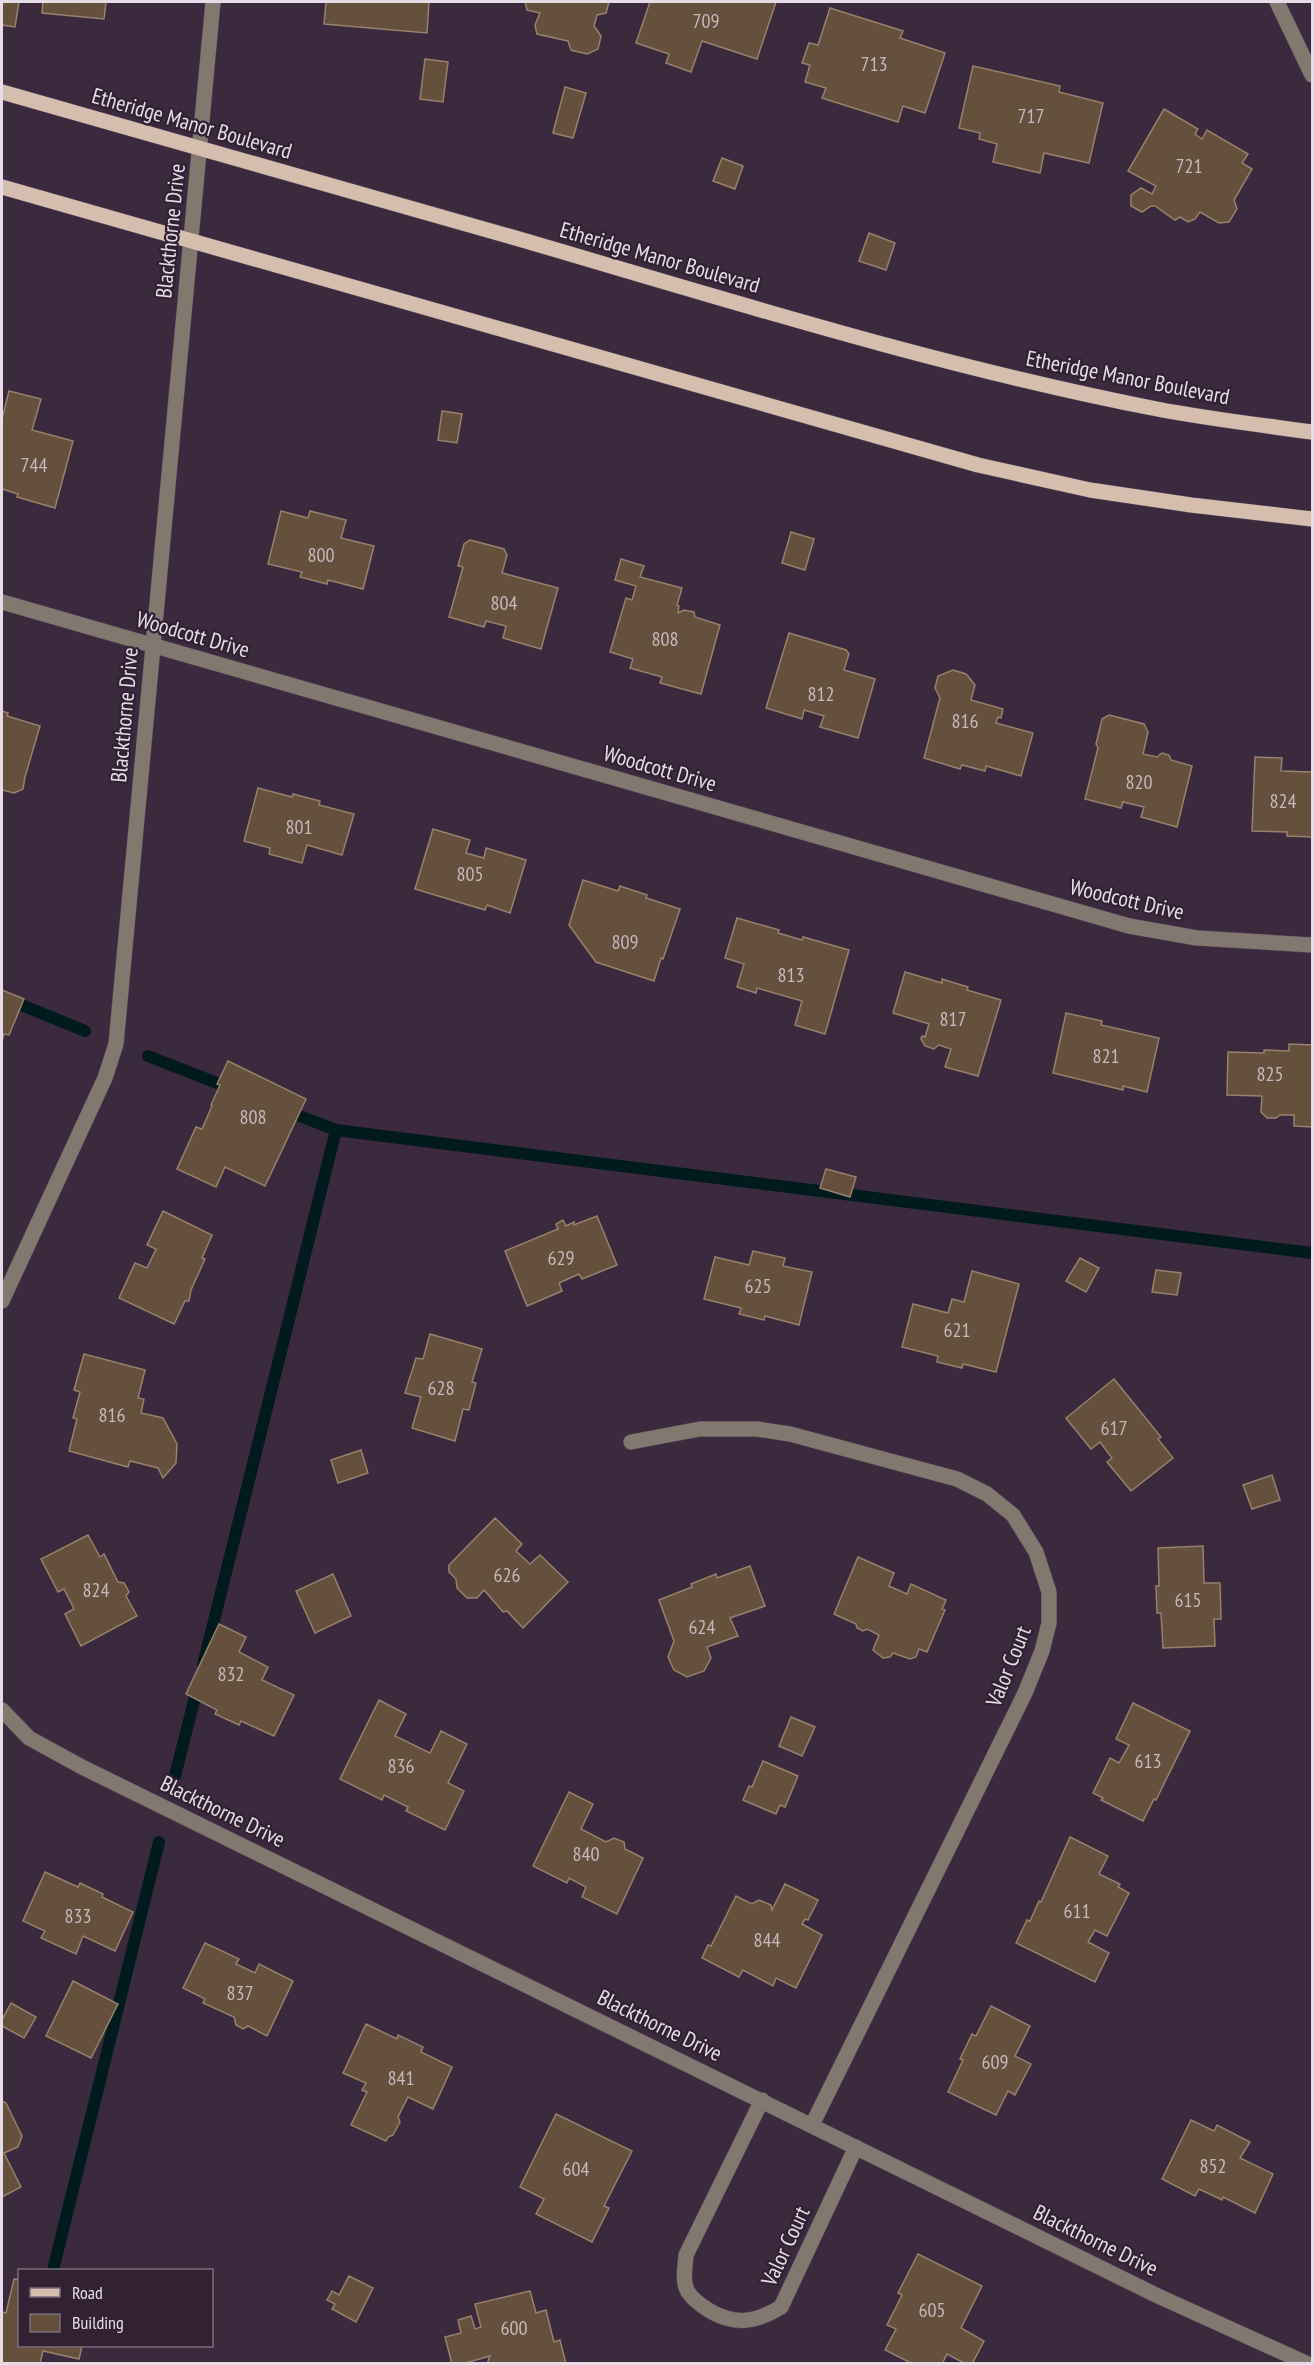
<svg xmlns="http://www.w3.org/2000/svg" width="1314" height="2365" font-family="'PT Sans Narrow',sans-serif">
<rect width="100%" height="100%" fill="#3b2a3e"/>
<g fill="none" stroke-linecap="round" stroke-linejoin="round">
<g stroke="#011a1e" stroke-width="12">
<path d="M2,997L85,1031"/>
<path d="M148,1056L232,1089"/>
<path d="M284,1110L336,1130L1312,1253"/>
<path d="M203,1665L336,1130"/>
<path d="M175,1776L198,1685"/>
<path d="M53,2270L159,1842"/>
</g>
</g>
<g fill="#64503d" stroke="#97816c" stroke-width="1.5">
<path d="M2,2H19L15,27L2,25Z"/>
<path d="M43,2H106L104,19L42,13Z"/>
<path d="M326,2H429L427,33L324,24Z"/>
<path d="M525,2H609L606,13L597,15L594,26L601,36L598,49L587,54L571,50L568,41L537,34L535,25L540,13L527,10Z"/>
<path d="M650,2H776L757,59L702,41L691,72L666,63L669,54L636,43Z"/>
<path d="M830,8L903,31L900,38L945,53L925,113L903,106L898,122L822,98L826,88L805,82L810,65L802,63L809,43L818,45Z"/>
<path d="M425,59L448,62L443,102L420,99Z"/>
<path d="M973,66L1060,86L1059,92L1103,103L1089,163L1044,153L1040,173L993,162L997,144L979,139L980,133L959,128Z"/>
<path d="M565,87L586,93L573,138L553,133Z"/>
<path d="M1164,109L1198,129L1195,134L1202,139L1207,130L1248,154L1242,163L1252,169L1234,200L1237,209L1229,222L1219,223L1200,212L1195,219L1188,222L1180,217L1175,220L1155,206H1151L1142,212L1131,206V195L1141,188L1152,194L1156,186L1128,171Z"/>
<path d="M722,158L743,166L735,189L713,181Z"/>
<path d="M869,233L895,243L886,270L859,261Z"/>
<path d="M9,391L41,399L32,430L73,441L55,508L17,497L18,494L2,489V419Z"/>
<path d="M442,411L462,414L457,443L438,440Z"/>
<path d="M281,511L308,518L310,511L346,520L341,538L374,546L363,589L328,580L327,584L300,577L302,572L268,564Z"/>
<path d="M791,532L814,539L805,570L782,563Z"/>
<path d="M470,540L504,549L507,555L502,573L558,588L541,649L503,638L506,626L486,621L484,627L449,617L463,567L458,566L464,544Z"/>
<path d="M621,559L644,566L640,577L682,588L677,605L679,606L678,613L684,610L694,612L695,617L720,625L701,694L660,683L662,677L630,668L633,659L610,652L626,598L632,600L636,586L615,580Z"/>
<path d="M789,633L846,650L849,654L844,670L875,679L858,738L820,727L824,716L804,710L802,719L766,708Z"/>
<path d="M953,670L966,674L975,685L971,700L1003,709L1001,718L998,717L996,723L1033,733L1021,776L986,766L985,771L962,765L960,769L924,758L940,698L935,688L938,676Z"/>
<path d="M2,711L8,713L7,716L40,726L25,777L23,789L14,793L2,790Z"/>
<path d="M1109,715L1144,724L1148,732L1143,754L1157,757L1162,753L1169,755L1171,760L1192,766L1177,827L1141,817L1144,807L1123,802L1121,808L1085,799L1098,748L1096,744L1102,719Z"/>
<path d="M1255,757L1282,758L1281,771L1312,772V837L1287,836V832L1252,831Z"/>
<path d="M258,788L292,797L293,794L320,801L319,805L354,814L342,855L307,845L302,863L269,854L270,848L244,841Z"/>
<path d="M433,829L470,840L466,853L484,858L486,848L526,860L510,913L487,905L485,910L415,889Z"/>
<path d="M583,880L618,891L620,886L647,895L646,898L680,909L663,959L661,958L654,981L596,962L569,925Z"/>
<path d="M737,918L779,930L778,933L802,940L803,937L849,950L825,1034L795,1025L802,1001L757,988L756,993L737,987L744,964L725,958Z"/>
<path d="M905,972L942,983V979L968,987L967,990L1001,1000L978,1076L945,1067L951,1049L939,1045L934,1049L925,1046L921,1039L922,1036L925,1037L929,1024L893,1013Z"/>
<path d="M2,990L24,999L9,1035L4,1034L2,1041Z"/>
<path d="M1066,1013L1102,1021L1101,1025L1159,1038L1147,1092L1123,1086V1090L1053,1073Z"/>
<path d="M1289,1044L1312,1045V1127L1294,1126V1115H1280L1276,1118H1267L1261,1112L1262,1096L1227,1095L1228,1052L1264,1053V1050L1289,1051Z"/>
<path d="M228,1061L306,1099L265,1186L225,1167L216,1187L177,1169L196,1127L202,1129L212,1106L211,1105L220,1085L217,1084Z"/>
<path d="M826,1169L856,1177L850,1197L820,1188Z"/>
<path d="M163,1211L212,1235L202,1258L205,1259L191,1290L189,1301H185L174,1324L119,1298L135,1263L147,1268L156,1249L147,1245Z"/>
<path d="M597,1216L617,1265L582,1279L579,1274L559,1283L562,1291L527,1306L505,1251L558,1229L556,1224L563,1220L566,1226L574,1222V1225Z"/>
<path d="M753,1251L785,1258L783,1266L812,1272L799,1325L765,1316L764,1320L739,1314L741,1308L704,1299L715,1257L749,1265Z"/>
<path d="M1080,1258L1099,1268L1086,1292L1066,1281Z"/>
<path d="M1156,1270L1181,1273L1177,1295L1152,1292Z"/>
<path d="M972,1271L1019,1284L996,1372L963,1364L962,1368L937,1362L938,1356L902,1347L913,1304L948,1313L952,1299L964,1302Z"/>
<path d="M430,1334L482,1349L472,1382L476,1383L469,1410L463,1409L455,1441L412,1428L421,1397L405,1393L416,1358L423,1359Z"/>
<path d="M84,1354L145,1370L138,1398L144,1399L141,1413L163,1418L177,1444L176,1463L163,1478L158,1468L130,1461L128,1467L69,1451L77,1419L73,1418L80,1392L74,1390Z"/>
<path d="M1114,1379L1161,1437L1158,1439L1173,1458L1131,1491L1107,1462L1112,1458L1100,1442L1091,1449L1066,1418Z"/>
<path d="M361,1450L368,1473L338,1483L331,1460Z"/>
<path d="M1272,1475L1280,1500L1252,1509L1243,1485Z"/>
<path d="M495,1518L522,1544L516,1551L530,1564L540,1555L568,1582L523,1628L507,1611L503,1612L484,1590L477,1598H467L457,1588L456,1579L449,1572V1565Z"/>
<path d="M88,1535L100,1557L104,1554L118,1582L124,1583L129,1592L126,1596L137,1616L81,1646L65,1614L74,1609L64,1589L58,1592L41,1559Z"/>
<path d="M1203,1546L1204,1583H1220L1221,1619H1214L1215,1646L1163,1648L1161,1613H1157L1156,1586H1159L1158,1548Z"/>
<path d="M858,1557L894,1573L889,1586L907,1594L911,1584L946,1600L942,1609L945,1610L927,1652L919,1649L916,1657L910,1659L893,1653L890,1657L883,1658L873,1650L879,1635L867,1629L863,1631L857,1628L856,1624L834,1614Z"/>
<path d="M750,1566L765,1606L730,1618L738,1636L707,1647L711,1658L704,1671L687,1677L674,1670L668,1657L674,1641L659,1600L692,1587L691,1584L716,1574L717,1578Z"/>
<path d="M333,1574L351,1616L315,1633L296,1591Z"/>
<path d="M219,1624L246,1637L239,1652L268,1667L262,1680L294,1695L274,1736L241,1721L239,1725L215,1714L217,1710L186,1694Z"/>
<path d="M379,1700L406,1714L395,1736L430,1753L441,1731L467,1744L448,1783L464,1791L445,1830L406,1811L408,1807L384,1795L382,1800L340,1779Z"/>
<path d="M1133,1703L1190,1731L1156,1800L1154,1799L1143,1821L1101,1800L1103,1798L1093,1793L1110,1758L1119,1763L1129,1745L1116,1739Z"/>
<path d="M791,1717L815,1727L802,1756L779,1746Z"/>
<path d="M763,1761L798,1776L785,1807L780,1805L776,1814L743,1800L749,1786L752,1787Z"/>
<path d="M569,1792L593,1804L581,1829L606,1842L614,1838L624,1842L625,1849L643,1858L617,1914L582,1897L586,1887L569,1878L567,1883L533,1866Z"/>
<path d="M1070,1837L1108,1856L1099,1874L1120,1884L1118,1887L1129,1893L1107,1936L1095,1930L1088,1942L1109,1953L1095,1982L1016,1943L1027,1920L1030,1921L1039,1901L1041,1902Z"/>
<path d="M45,1872L78,1887L80,1883L103,1894L102,1897L133,1912L115,1951L83,1936L76,1954L41,1938L45,1931L23,1921Z"/>
<path d="M785,1884L818,1900L808,1920L805,1919L802,1924L822,1935L796,1988L776,1978L773,1986L743,1970L739,1977L702,1958L708,1945L711,1946L736,1896L752,1904L759,1900L771,1905L772,1910Z"/>
<path d="M205,1943L239,1959L236,1964L255,1973L259,1964L293,1981L267,2036L248,2026L243,2029L236,2025L234,2017L203,2003L205,1999L183,1988Z"/>
<path d="M73,1981L118,2004L91,2058L46,2036Z"/>
<path d="M11,2003L36,2017L24,2038L2,2026V2020Z"/>
<path d="M991,2006L1030,2026L1015,2056L1031,2064L1015,2095L1008,2091L996,2115L948,2092L963,2060L960,2059L972,2034L976,2036Z"/>
<path d="M366,2024L397,2039L398,2035L423,2047L421,2052L452,2067L433,2109L408,2097L398,2117L400,2122L393,2135L388,2137L386,2141L351,2125L367,2092L362,2090L366,2083L343,2073Z"/>
<path d="M2,2101L6,2103L22,2136L18,2147L4,2153L21,2187L2,2197Z"/>
<path d="M556,2114L632,2151L604,2206L609,2208L592,2242L536,2214L544,2199L520,2187Z"/>
<path d="M1191,2120L1214,2131L1217,2125L1250,2142L1240,2158L1273,2174L1255,2213L1223,2197L1222,2200L1199,2189L1195,2196L1162,2179Z"/>
<path d="M918,2254L982,2286L961,2328L984,2341L972,2364H966L947,2354L942,2364H913L885,2350L896,2329L887,2325L902,2295L898,2293Z"/>
<path d="M349,2276L373,2288L356,2322L332,2309L335,2304L327,2300L332,2291L339,2295Z"/>
<path d="M14,2279L20,2280V2346H82L79,2359L43,2351L40,2364H2V2312L6,2313Z"/>
<path d="M530,2291L536,2313L546,2310L554,2342L560,2340L566,2364H487L490,2356L462,2364H452L445,2337L461,2333L458,2320L471,2316L475,2329L481,2327L475,2304Z"/>
</g>
<g fill="none" stroke-linecap="round" stroke-linejoin="round">
<g stroke="#564659" stroke-width="16">
<g id="minor">
<path d="M1277,2L1312,75"/>
<path d="M2,602L1129,926L1197,938L1312,945"/>
<path d="M2,1301L105,1078L116,1044L213,2"/>
<path d="M631,1442L700,1429H757L790,1434L957,1479L987,1494L1013,1515L1036,1552L1049,1592V1623L1042,1651L1025,1693L812,2125"/>
<path d="M2,1710L29,1738L82,1767L1158,2296L1308,2364"/>
<path d="M762,2100L686,2255C685,2267 682,2282 688,2292C693,2300 702,2306 710,2311C736,2326 756,2322 781,2307L856,2147"/>
</g>
</g>
<g stroke="#564659" stroke-width="16">
<g id="major">
<path d="M2,92C174,142 347,189 519,239C731,301 941,367 1157,409C1209,419 1261,425 1312,432"/>
<path d="M2,187L978,465L1090,490L1191,505L1312,519"/>
</g>
</g>
<use href="#minor" stroke="#837870" stroke-width="15"/>
<use href="#major" stroke="#d6beaf" stroke-width="15"/>
</g>
<g text-anchor="middle" dominant-baseline="central" stroke-width="4.5" stroke-linejoin="round" paint-order="stroke">
<g font-size="20" fill="#c6b9bd">
<text x="706" y="21">709</text>
<text x="874" y="64">713</text>
<text x="1031" y="116">717</text>
<text x="1189" y="166">721</text>
<text x="34" y="465">744</text>
<text x="321" y="555">800</text>
<text x="504" y="603">804</text>
<text x="665" y="639">808</text>
<text x="821" y="694">812</text>
<text x="965" y="721">816</text>
<text x="1139" y="782">820</text>
<text x="1283" y="801">824</text>
<text x="299" y="827">801</text>
<text x="470" y="874">805</text>
<text x="625" y="942">809</text>
<text x="791" y="975">813</text>
<text x="953" y="1019">817</text>
<text x="1106" y="1056">821</text>
<text x="1270" y="1074">825</text>
<text x="253" y="1117">808</text>
<text x="561" y="1258">629</text>
<text x="758" y="1286">625</text>
<text x="957" y="1330">621</text>
<text x="441" y="1388">628</text>
<text x="112" y="1415">816</text>
<text x="1114" y="1428">617</text>
<text x="507" y="1575">626</text>
<text x="96" y="1590">824</text>
<text x="1188" y="1600">615</text>
<text x="702" y="1627">624</text>
<text x="231" y="1674">832</text>
<text x="1148" y="1761">613</text>
<text x="401" y="1766">836</text>
<text x="586" y="1854">840</text>
<text x="1077" y="1911">611</text>
<text x="78" y="1916">833</text>
<text x="767" y="1940">844</text>
<text x="240" y="1993">837</text>
<text x="995" y="2062">609</text>
<text x="401" y="2078">841</text>
<text x="1213" y="2166">852</text>
<text x="576" y="2169">604</text>
<text x="932" y="2310">605</text>
<text x="514" y="2328">600</text>
</g>
<g font-size="22" fill="#e6dce8" stroke="#312133">
<text transform="translate(192 123) rotate(16)">Etheridge Manor Boulevard</text>
<text transform="translate(170 231) rotate(-84)">Blackthorne Drive</text>
<text transform="translate(660 257) rotate(16)">Etheridge Manor Boulevard</text>
<text transform="translate(1128 377) rotate(11)">Etheridge Manor Boulevard</text>
<text transform="translate(193 634) rotate(16)">Woodcott Drive</text>
<text transform="translate(124 715) rotate(-85)">Blackthorne Drive</text>
<text transform="translate(660 768) rotate(16)">Woodcott Drive</text>
<text transform="translate(1127 899) rotate(13)">Woodcott Drive</text>
<text transform="translate(1008 1666) rotate(-68)">Valor Court</text>
<text transform="translate(223 1811) rotate(26)">Blackthorne Drive</text>
<text transform="translate(660 2025) rotate(26)">Blackthorne Drive</text>
<text transform="translate(1096 2240) rotate(26)">Blackthorne Drive</text>
<text transform="translate(785 2246) rotate(-65)">Valor Court</text>
</g>
</g>
<rect width="1314" height="2365" fill="none" stroke="#e6dce8" stroke-width="6"/>
<rect x="18" y="2269" width="195" height="78" fill="#312133" stroke="#796c7b" stroke-width="1.5"/>
<rect x="30" y="2288" width="30" height="9" fill="#d6beaf" stroke="#796c7b" stroke-width="1.5"/>
<text x="72" y="2299" font-size="18" fill="#e6dce8">Road</text>
<rect x="30" y="2314" width="30" height="18" fill="#64503d" stroke="#796c7b" stroke-width="1.5"/>
<text x="72" y="2329" font-size="18" fill="#e6dce8">Building</text>
</svg>
